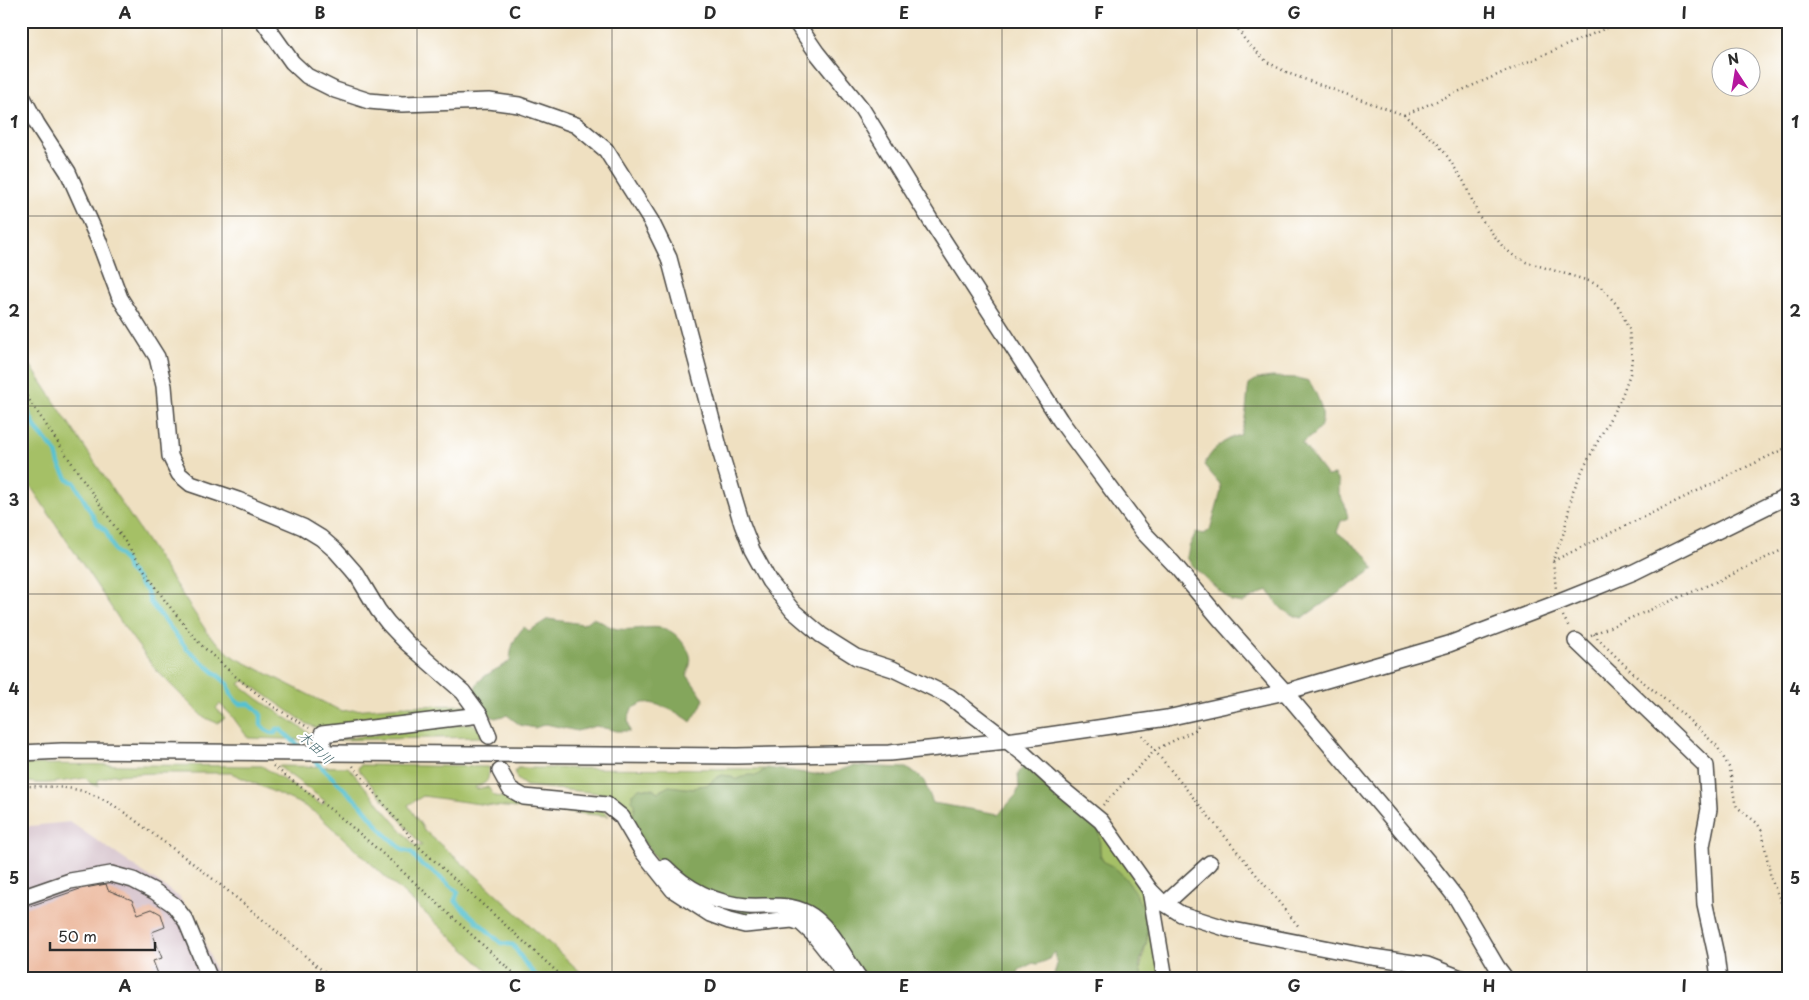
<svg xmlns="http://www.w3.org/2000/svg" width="1809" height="1000" font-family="'Playpen Sans','Klee One',sans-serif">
<rect width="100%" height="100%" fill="#fff"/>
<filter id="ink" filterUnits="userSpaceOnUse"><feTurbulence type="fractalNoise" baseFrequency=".02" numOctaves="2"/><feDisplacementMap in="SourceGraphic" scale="10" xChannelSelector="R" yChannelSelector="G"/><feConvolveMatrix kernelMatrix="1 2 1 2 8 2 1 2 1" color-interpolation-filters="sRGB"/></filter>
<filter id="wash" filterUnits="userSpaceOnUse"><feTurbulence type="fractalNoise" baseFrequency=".0096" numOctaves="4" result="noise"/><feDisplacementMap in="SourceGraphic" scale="20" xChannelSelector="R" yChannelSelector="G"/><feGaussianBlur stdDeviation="1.12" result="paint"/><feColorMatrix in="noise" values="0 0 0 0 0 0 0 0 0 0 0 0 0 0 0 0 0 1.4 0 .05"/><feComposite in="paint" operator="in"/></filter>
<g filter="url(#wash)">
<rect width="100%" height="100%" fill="#efe0c1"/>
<path fill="#d2bdc7" d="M70,822L179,897L200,929L218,979H21V832L30,826Z"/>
<g fill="#a5c066" stroke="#687648">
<path d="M21,351L209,635L232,656L341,711L403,706L467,705L471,711L320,729L307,724L244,680L239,684L258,699L309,733L312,740L248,738L232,716L220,704L216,708L225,718L217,723L203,717L157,671L127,631L21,472Z"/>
<path d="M472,723L480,730L482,737L332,740Z"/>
<path d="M21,764L262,766L322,805L325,801L278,766L348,767L415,846H422L358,769L360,765L488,767C490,780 487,784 475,787L476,789L488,787L494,796L600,808L609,816L494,806L423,796L408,805L425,831L480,879L588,979H497L317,814L303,805L231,773H155L112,775L98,780V786L91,784L86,778C68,780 37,788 21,779Z"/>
<path d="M517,768L765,769L756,777L746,775L736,780L730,776L708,785L699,786L693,789C680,788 669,784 658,792L653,789L639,788L635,808L632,818L617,800L608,794L526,786L517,779L514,771H517Z"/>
<path d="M1099,826L1146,892L1162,979H1146L1143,976L1140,970L1147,939L1148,924L1142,906L1127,883L1115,868L1105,863L1100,856Z"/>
</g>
<g fill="#84a65b" stroke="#586843">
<path d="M1272,377L1297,378L1309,381C1316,392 1329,417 1318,430C1314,435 1307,439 1302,443L1327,476L1334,475L1339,483V494L1345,505L1348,518L1341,521L1337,532L1367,556L1374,569L1302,618C1281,612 1279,607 1268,590L1242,603L1231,601L1192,566L1187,557L1189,547L1196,532L1204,534L1210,530L1221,491L1220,484L1204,465C1212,449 1223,440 1240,435C1247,419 1246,401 1249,384L1257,379Z"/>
<path d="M593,618C601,621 610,628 618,629C644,632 664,617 683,643C693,656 692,660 687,675L704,699L700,708L691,722C682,714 655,701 643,703C640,704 635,707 632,708L628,719L630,731H617L596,726L577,731L546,724L535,728L520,725L507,715L495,718C487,714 482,709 478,702C464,680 497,671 510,661C511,646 514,638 524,627L529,631L548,619L583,624Z"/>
<path d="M1025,763L1099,826C1100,833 1099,853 1101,857C1103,864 1110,864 1115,868C1128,878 1141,902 1146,917C1148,924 1148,932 1147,940C1144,953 1133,969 1146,979H1053L1057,964L1055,952L1048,960L1037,964L1033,963L1019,970L1016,979H1011L1007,976L1005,979H849L819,927L695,911L633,828L632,818L635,808V804L632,800V794L639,788L653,789L658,792L669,786L693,789L699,786L708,785L716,778L722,775L730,776L736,780C743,777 749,773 756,776L767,768L814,774L833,773L852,766L906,768L916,773L924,781L933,803L999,814L1016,795L1019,787L1018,774Z"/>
</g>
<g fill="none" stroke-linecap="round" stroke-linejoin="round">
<g stroke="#56c1d0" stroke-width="4.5">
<path d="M21,399L37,430L56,452L59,464L68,480L74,482L97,523L106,531L114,550L126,562L128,570L138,579L139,583L147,591L150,602L187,649L228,684L231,694L235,700L240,704H250L255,708L261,715V725L266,730L272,733H275L277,729H280L301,748"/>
<path d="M311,757L363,807L384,833L403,850L411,852L421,865C429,867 450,886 458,892L455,900L457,903L501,943L513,945L527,966L539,979"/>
</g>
</g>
<g id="blocks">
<path fill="#ebb599" d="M106,884L108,890L132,900L138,914L152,909L161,914L165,927L152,932L162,958L153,961L160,979H21V909L80,889Z"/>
</g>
</g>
<g filter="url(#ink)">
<use href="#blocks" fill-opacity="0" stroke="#484642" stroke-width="1"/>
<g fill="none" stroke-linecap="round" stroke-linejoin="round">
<g stroke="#484642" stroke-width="18">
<g id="minor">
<path d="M263,21L292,62L307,76L335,90L369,101L402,104L489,101L519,105L576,125L606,150L651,221L669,258L721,454L742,524L752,550L769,581L793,611L821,635L856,657L893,669L949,696L996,732L1025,755L1061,788L1101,821L1150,890L1162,902L1181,914L1228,929L1366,956L1427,965L1463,979"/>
<path d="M795,21L817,53L862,109L931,221L1060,420L1143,532L1173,563L1220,619L1285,692L1429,863L1457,899L1497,967L1506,979"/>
<path d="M21,94L37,124L68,172L98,239L120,298L157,357L164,386L170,456L179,474L191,484L238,500L303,527L321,538L336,551L357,575L378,610L388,623L407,643L463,692L480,715L489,736"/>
<path d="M1576,641L1706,766L1709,809L1702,846L1704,886L1705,905L1716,955L1719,979"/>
<path d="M21,753L62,751L737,756L889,753L1007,741L1167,718L1285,692L1449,644L1557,603L1634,572L1788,496"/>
<path d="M324,753L322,734L480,715"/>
<path d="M500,771L510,789L524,797L607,805L622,817L642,851L673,890L710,914L729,921L745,925L792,920L801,923L814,935L849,979"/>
<path d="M665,867C686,889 716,904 747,906C768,907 788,903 807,913C830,925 845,959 860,979"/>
<path d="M1150,890L1165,979"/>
<path d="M21,898L70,881L111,874L133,880L154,891L174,905L186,921L210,979"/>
<path d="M1165,904L1210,863"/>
</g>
</g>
<g stroke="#484642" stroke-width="2.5" stroke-dasharray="1 4" stroke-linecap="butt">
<path d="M1233,21L1245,40L1267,62L1290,74L1404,115L1436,142L1445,153L1464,182L1479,216L1503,247L1513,255L1526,262L1589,281L1600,286L1619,307L1629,330L1632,359L1630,374L1621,398L1583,469L1573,491L1564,532L1553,561L1556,589"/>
<path d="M1404,115L1623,21"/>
<path d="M21,388L166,602L200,644L235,676L274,707L309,728"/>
<path d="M1553,561L1788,447"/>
<path d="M1563,616L1570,629"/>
<path d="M1594,634L1598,639L1637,677L1680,712L1717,746L1730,769L1735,802L1737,807L1757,823L1762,831L1771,879L1788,918"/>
<path d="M1591,635L1725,578L1788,547"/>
<path d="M1142,735L1300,928"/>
<path d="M273,766L338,815L390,860L520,979"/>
<path d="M353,766L418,846L565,979"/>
<path d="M21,782L27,786C48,787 72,786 91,794C117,804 139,824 161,840C216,879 267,923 318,967L336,979"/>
<path d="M1103,805L1155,750L1197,729L1198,725"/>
</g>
<use href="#minor" stroke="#fff" stroke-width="15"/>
</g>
</g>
<path fill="none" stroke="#2b2b2b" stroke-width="1" stroke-opacity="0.55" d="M222,21V979M417,21V979M612,21V979M807,21V979M1002,21V979M1197,21V979M1392,21V979M1587,21V979M21,216H1788M21,406H1788M21,594H1788M21,784H1788"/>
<g text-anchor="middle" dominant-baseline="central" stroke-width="4" stroke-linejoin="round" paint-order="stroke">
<g font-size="14" font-style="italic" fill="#3a6065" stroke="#fff">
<text transform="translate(316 747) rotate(43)">木田川</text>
</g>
</g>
<rect width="1809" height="1000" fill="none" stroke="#fff" stroke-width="55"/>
<g transform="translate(1736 72) rotate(348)"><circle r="24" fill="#ffffff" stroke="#aaaaaa"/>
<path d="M0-4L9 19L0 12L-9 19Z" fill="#b5179e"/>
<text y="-8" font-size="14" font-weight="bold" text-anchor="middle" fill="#2b2b2b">N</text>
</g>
<path d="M50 942v8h105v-8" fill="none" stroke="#2b2b2b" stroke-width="2.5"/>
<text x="58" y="942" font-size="15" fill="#2b2b2b" stroke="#ffffff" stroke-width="4" paint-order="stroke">50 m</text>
<rect x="28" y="28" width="1754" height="944" fill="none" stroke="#2b2b2b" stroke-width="2"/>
<g font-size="16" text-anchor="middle" font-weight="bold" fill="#2b2b2b">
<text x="125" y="19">A</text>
<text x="320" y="19">B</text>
<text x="515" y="19">C</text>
<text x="710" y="19">D</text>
<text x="904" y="19">E</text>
<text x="1099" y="19">F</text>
<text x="1294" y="19">G</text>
<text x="1489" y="19">H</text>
<text x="1684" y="19">I</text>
<text x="14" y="128">1</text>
<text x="1795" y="128">1</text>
<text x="14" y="317">2</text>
<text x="1795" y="317">2</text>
<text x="14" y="506">3</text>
<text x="1795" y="506">3</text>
<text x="14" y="695">4</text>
<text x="1795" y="695">4</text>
<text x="14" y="884">5</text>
<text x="1795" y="884">5</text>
<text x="125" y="992">A</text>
<text x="320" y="992">B</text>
<text x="515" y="992">C</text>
<text x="710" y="992">D</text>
<text x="904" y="992">E</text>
<text x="1099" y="992">F</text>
<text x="1294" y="992">G</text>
<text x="1489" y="992">H</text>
<text x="1684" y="992">I</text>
</g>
</svg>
